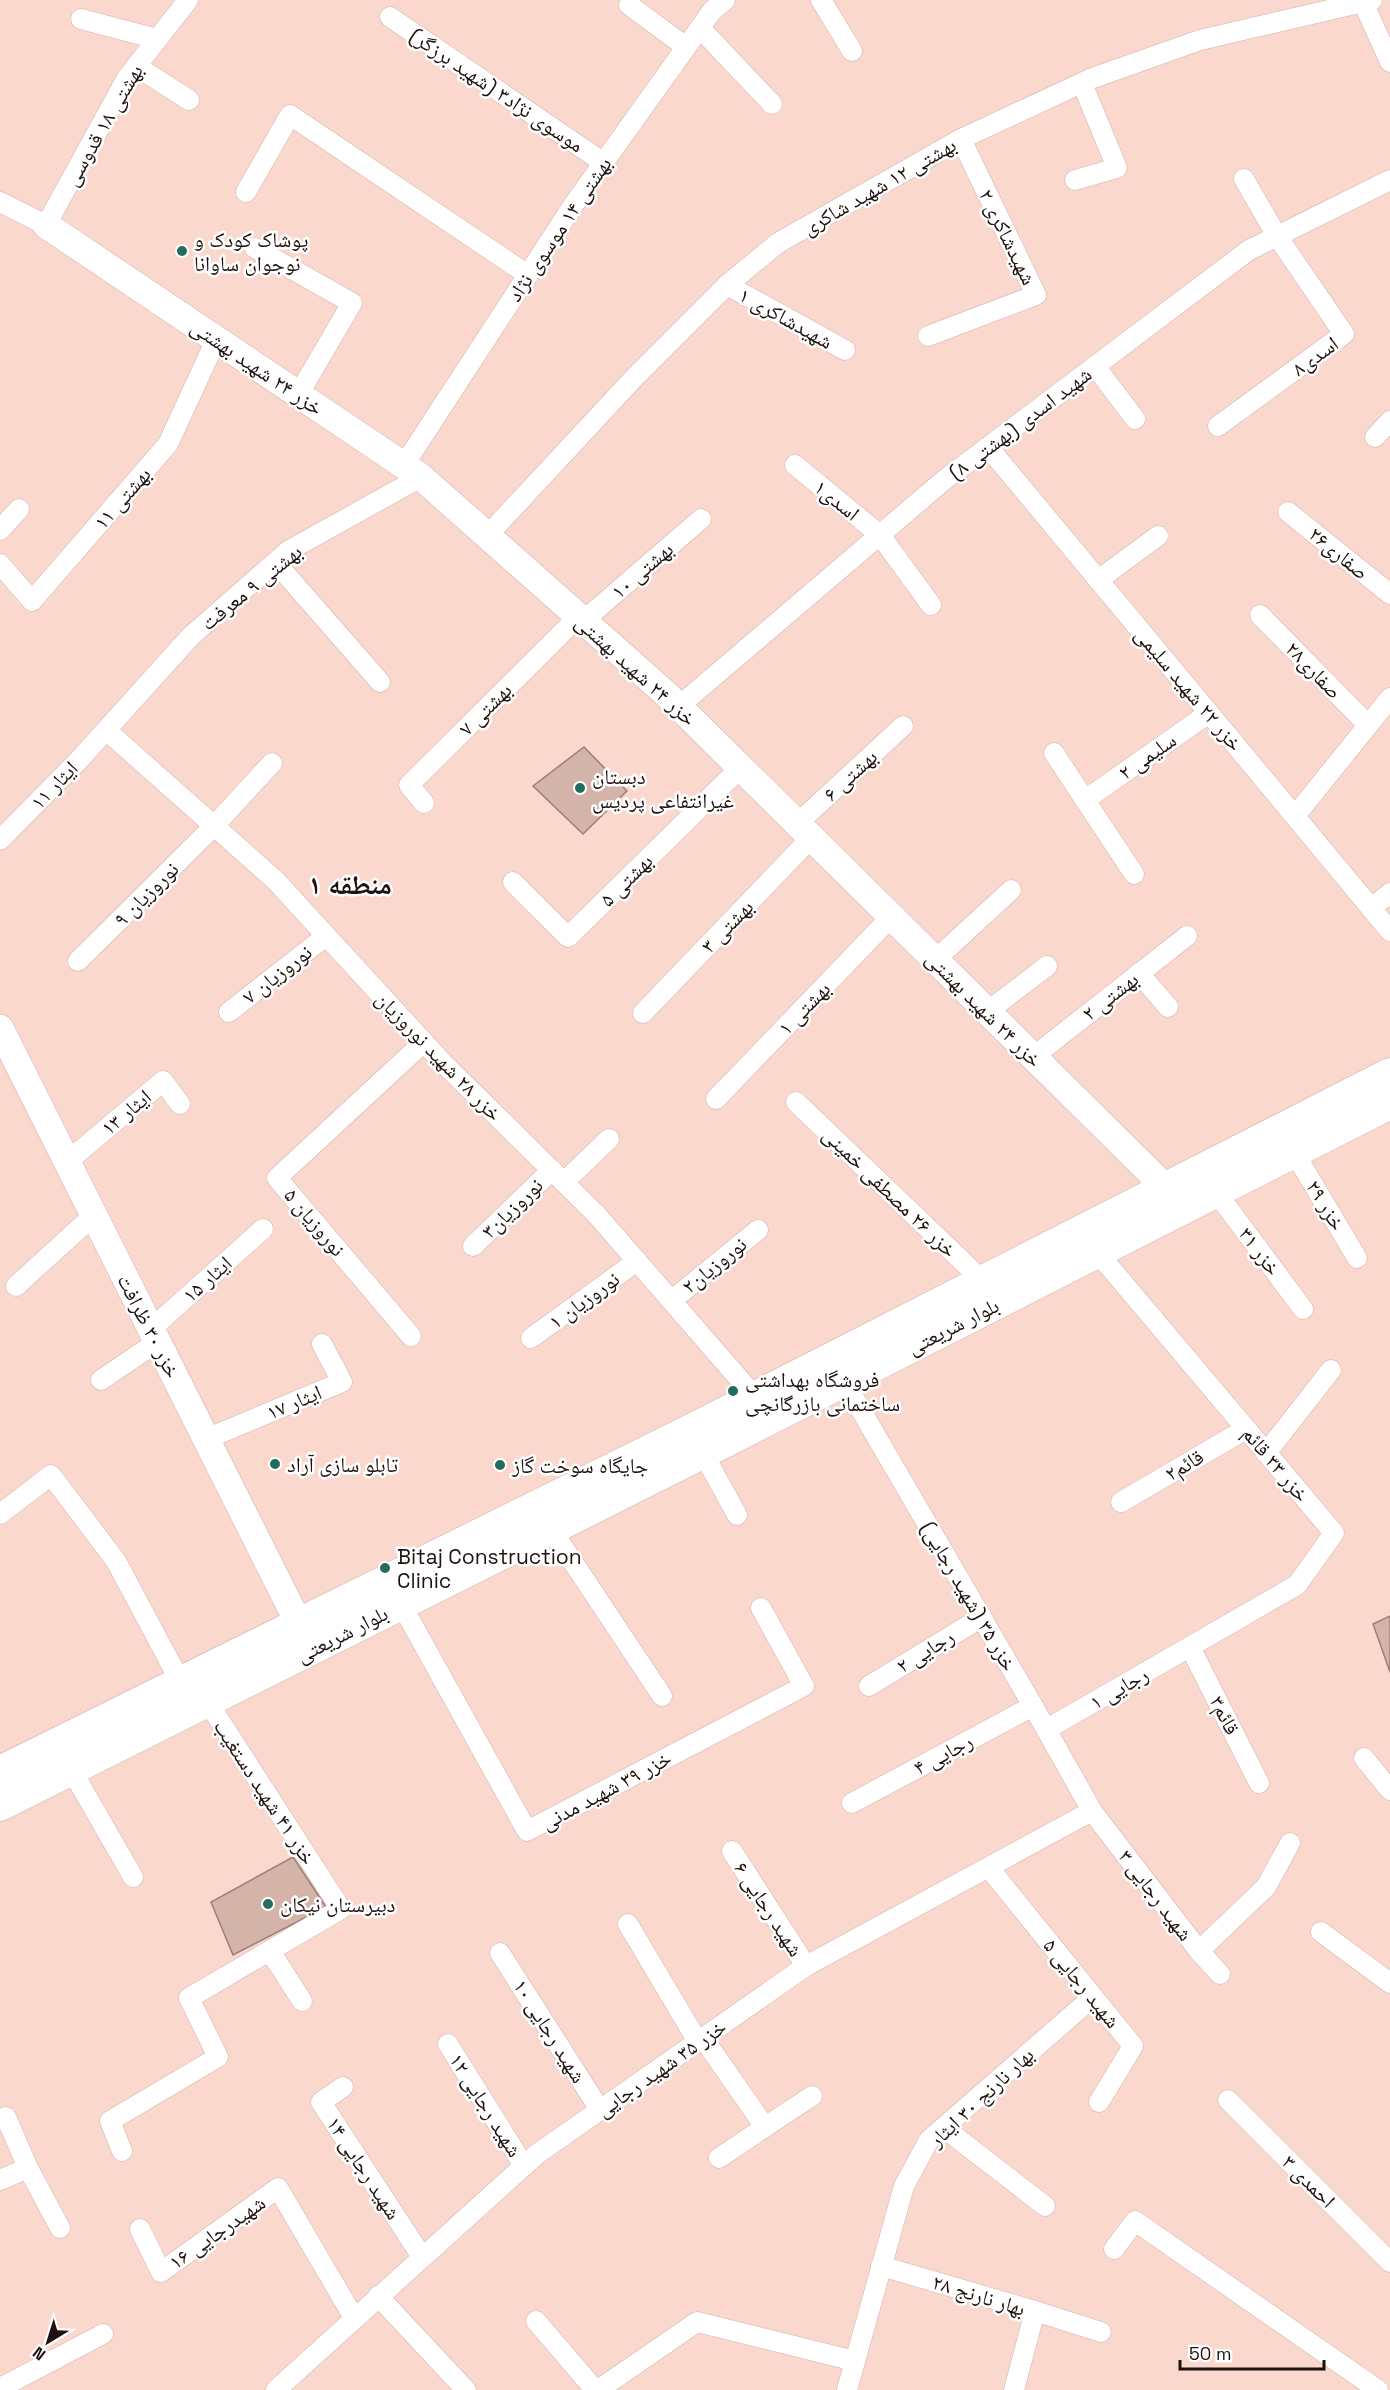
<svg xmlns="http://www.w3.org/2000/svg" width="1390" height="2390" font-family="'Space Grotesk','Noto Naskh Arabic',sans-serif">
<rect width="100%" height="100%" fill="#fad8cd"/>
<g fill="#d4b3a9" stroke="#9e7f75" stroke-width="1.5">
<path d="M584,747L627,791L583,834L533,786Z"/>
<path d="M1390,1616V1672L1373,1624Z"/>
<path d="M293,1857L326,1907L233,1955L211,1902Z"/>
</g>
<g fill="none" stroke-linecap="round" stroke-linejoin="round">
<g stroke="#d2b2a7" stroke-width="21">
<g id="street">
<path d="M821,0L852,51"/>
<path d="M1362,0L1390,62"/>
<path d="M629,5L686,47"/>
<path d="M390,17L604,163"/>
<path d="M81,19L157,39"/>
<path d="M700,28L772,104"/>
<path d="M136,66L189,100"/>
<path d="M1075,180L1117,168L1082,83"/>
<path d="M246,192L290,115L528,275"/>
<path d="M0,202L46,225L127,78L188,0"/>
<path d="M255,248L352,303L298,395"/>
<path d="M727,285L845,350"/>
<path d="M928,336L1036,295L961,139"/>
<path d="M1095,366L1135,419"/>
<path d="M1218,426L1344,334L1277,236L1244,179"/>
<path d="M1375,437L1390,421"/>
<path d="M988,447L1390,931"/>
<path d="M404,465L574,204L712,11L725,0"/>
<path d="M795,465L880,535L931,605"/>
<path d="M1288,512L1390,594"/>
<path d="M0,530L19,509"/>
<path d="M487,536L634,378L727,285L778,243L961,139L1090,79L1200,40L1372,0"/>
<path d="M276,563L380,682"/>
<path d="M0,564L32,601L168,444L216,340"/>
<path d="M1098,580L1158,536"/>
<path d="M1260,615L1368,725"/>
<path d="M583,621L701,519"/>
<path d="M678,707L943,481L1249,250L1390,180"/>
<path d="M106,730L276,881L443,1063L596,1214L755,1397"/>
<path d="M1054,753L1085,800"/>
<path d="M424,803L409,785L578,617"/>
<path d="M1295,816L1390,698"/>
<path d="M797,824L903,726"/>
<path d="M0,840L79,760L191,636L288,551L421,477"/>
<path d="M1134,874L1085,800L1209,713"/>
<path d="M513,882L568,937L740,768"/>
<path d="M1371,908L1390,893"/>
<path d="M935,960L1011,890"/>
<path d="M78,961L214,826L272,763"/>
<path d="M1139,973L1168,1007"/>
<path d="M229,1012L326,936"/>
<path d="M987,1012L1047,966"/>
<path d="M643,1013L811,838"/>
<path d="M1033,1057L1187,936"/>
<path d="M716,1099L891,917"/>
<path d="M796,1102L983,1281"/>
<path d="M1294,1152L1357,1258"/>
<path d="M67,1162L163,1081L180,1104"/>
<path d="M564,1182L609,1139"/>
<path d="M1216,1192L1303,1309"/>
<path d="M473,1246L552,1170"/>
<path d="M16,1286L94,1215"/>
<path d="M671,1301L758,1230"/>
<path d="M151,1329L263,1229"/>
<path d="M411,1336L277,1178L424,1042"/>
<path d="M531,1338L637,1261"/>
<path d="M101,1380L157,1342"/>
<path d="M844,1381L1033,1706L1092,1811L1199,1951L1266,1887L1290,1843"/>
<path d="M206,1439L342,1382L322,1344"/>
<path d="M703,1453L737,1515"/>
<path d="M1266,1453L1331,1370"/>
<path d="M1121,1502L1246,1429"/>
<path d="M0,1514L51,1475L116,1561L181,1683"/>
<path d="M551,1529L662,1696"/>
<path d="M401,1604L527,1831L804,1686L761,1608"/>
<path d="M1190,1647L1259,1783"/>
<path d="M869,1686L982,1617"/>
<path d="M1047,1729L1297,1585L1334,1533L1097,1252"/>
<path d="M1364,1758L1390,1790"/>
<path d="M71,1769L133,1877"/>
<path d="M852,1803L1033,1706"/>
<path d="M732,1851L806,1966"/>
<path d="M989,1868L1133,2046L1099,2102"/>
<path d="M628,1924L698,2042"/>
<path d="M1321,1932L1390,1983"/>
<path d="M270,1951L302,2001"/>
<path d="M1199,1951L1220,1974"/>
<path d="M500,1953L600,2110"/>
<path d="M703,2038L765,2127L719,2158"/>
<path d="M448,2044L524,2166"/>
<path d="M343,2087L321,2102L422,2257"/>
<path d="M1228,2100L1390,2262"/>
<path d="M6,2117L28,2168"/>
<path d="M765,2127L812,2096"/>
<path d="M944,2128L1045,2206"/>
<path d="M122,2151L110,2121L218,2057L189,1998L341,1909L207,1701"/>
<path d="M0,2180L28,2168L60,2228"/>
<path d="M140,2229L161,2272L278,2188L354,2318"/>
<path d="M1114,2249L1135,2221L1378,2390"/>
<path d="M881,2266L1035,2311L1014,2390"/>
<path d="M378,2296L466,2390"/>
<path d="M1035,2311L1101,2332"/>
<path d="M536,2321L595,2390"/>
<path d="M0,2388L103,2334"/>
<path d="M276,2390L537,2154L806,1966L1092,1811"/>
<path d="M598,2390L697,2322L855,2361"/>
<path d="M847,2390L904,2186L929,2140L1093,1997"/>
</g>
</g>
<g stroke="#d2b2a7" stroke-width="28">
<g id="secondary">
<path d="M46,225L421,477L665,693L1166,1188"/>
<path d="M0,1028L299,1624"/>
</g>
</g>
<g stroke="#d2b2a7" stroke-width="33">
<g id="primary">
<path d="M0,1772L697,1427L1390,1074"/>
<path d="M0,1805L708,1450L1390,1103"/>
</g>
</g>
<use href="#street" stroke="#fff" stroke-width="20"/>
<use href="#secondary" stroke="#fff" stroke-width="27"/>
<use href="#primary" stroke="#fff" stroke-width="32"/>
</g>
<g fill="#246b60" stroke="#fff" stroke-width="2">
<circle cx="182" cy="251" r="6"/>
<circle cx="580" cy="788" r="6"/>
<circle cx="733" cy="1391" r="6"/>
<circle cx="275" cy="1464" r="6"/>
<circle cx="500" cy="1465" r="6"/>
<circle cx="385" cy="1568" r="6"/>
<circle cx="268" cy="1904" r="6"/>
</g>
<g text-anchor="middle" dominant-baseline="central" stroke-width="5" stroke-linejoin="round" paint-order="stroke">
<g font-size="21" fill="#1e120f" stroke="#fff">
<text transform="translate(497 90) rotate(34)">موسوی نژاد۳ (شهید برزگر)</text>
<text transform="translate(103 125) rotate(-60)">بهشتی ۱۸ قدوسی</text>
<text transform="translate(879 186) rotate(-30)">بهشتی ۱۲ شهید شاکری</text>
<text transform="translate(559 229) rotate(-56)">بهشتی ۱۴ موسوی نژاد</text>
<text transform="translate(1008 237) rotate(64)">شهیدشاکری ۲</text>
<text transform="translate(786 318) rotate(29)">شهیدشاکری ۱</text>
<text transform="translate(1315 356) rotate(-36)">اسدی۸</text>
<text transform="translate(257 367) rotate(34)">خزر ۲۴ شهید بهشتی</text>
<text transform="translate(1020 423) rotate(-37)">شهید اسدی (بهشتی ۸)</text>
<text transform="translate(122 498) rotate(-49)">بهشتی ۱۱</text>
<text transform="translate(837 500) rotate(39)">اسدی۱</text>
<text transform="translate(1339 553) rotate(39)">صفاری۲۶</text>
<text transform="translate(642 570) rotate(-41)">بهشتی ۱۰</text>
<text transform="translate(251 587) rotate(-39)">بهشتی ۹ معرفت</text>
<text transform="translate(636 670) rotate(42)">خزر ۲۴ شهید بهشتی</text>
<text transform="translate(1314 670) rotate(46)">صفاری۲۸</text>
<text transform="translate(1189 689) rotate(50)">خزر ۲۲ شهید سلیمی</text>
<text transform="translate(485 709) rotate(-45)">بهشتی ۷</text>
<text transform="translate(1147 756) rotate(-35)">سلیمی ۲</text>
<text transform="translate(850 775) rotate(-43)">بهشتی ۶</text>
<text transform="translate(54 785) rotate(-46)">ایثار ۱۱</text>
<text transform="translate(626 880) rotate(-45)">بهشتی ۵</text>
<text transform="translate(146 894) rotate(-45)">نوروزیان ۹</text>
<text transform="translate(727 926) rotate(-46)">بهشتی ۳</text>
<text transform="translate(277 974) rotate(-38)">نوروزیان ۷</text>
<text transform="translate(1110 996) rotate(-38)">بهشتی ۲</text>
<text transform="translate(804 1008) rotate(-46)">بهشتی ۱</text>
<text transform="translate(984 1009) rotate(45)">خزر ۲۴ شهید بهشتی</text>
<text transform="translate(439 1056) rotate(46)">خزر ۲۸ شهید نوروزیان</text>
<text transform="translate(126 1112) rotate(-40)">ایثار ۱۳</text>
<text transform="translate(890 1192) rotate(44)">خزر ۲۶ مصطفی خمینی</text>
<text transform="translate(1326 1205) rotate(59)">خزر ۲۹</text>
<text transform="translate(512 1208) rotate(-44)">نوروزیان۳</text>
<text transform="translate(315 1222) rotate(50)">نوروزیان ۵</text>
<text transform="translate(1260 1251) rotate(53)">خزر ۳۱</text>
<text transform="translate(714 1265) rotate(-39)">نوروزیان۲</text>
<text transform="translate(207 1279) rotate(-42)">ایثار ۱۵</text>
<text transform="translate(584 1300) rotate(-36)">نوروزیان ۱</text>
<text transform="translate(149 1326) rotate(63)">خزر ۳۰ ظرافت</text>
<text transform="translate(953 1326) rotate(-27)">بلوار شریعتی</text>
<text transform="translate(294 1402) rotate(-23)">ایثار ۱۷</text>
<text transform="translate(1276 1464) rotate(50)">خزر ۳۳ قائم</text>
<text transform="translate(1184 1465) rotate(-31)">قائم۲</text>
<text transform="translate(969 1596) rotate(60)">خزر ۳۵ (شهید رجایی)</text>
<text transform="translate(342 1634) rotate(-27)">بلوار شریعتی</text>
<text transform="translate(925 1651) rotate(-32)">رجایی ۲</text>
<text transform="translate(1119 1688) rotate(-30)">رجایی ۱</text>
<text transform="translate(1225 1715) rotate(63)">قائم۳</text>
<text transform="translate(943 1754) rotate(-28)">رجایی ۴</text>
<text transform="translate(606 1790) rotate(-28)">خزر ۳۹ شهید مدنی</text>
<text transform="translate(265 1792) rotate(57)">خزر ۴۱ شهید دستغیب</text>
<text transform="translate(1156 1895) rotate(53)">شهید رجایی ۳</text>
<text transform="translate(769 1909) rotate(57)">شهید رجایی ۶</text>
<text transform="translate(1082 1983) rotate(51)">شهید رجایی ۵</text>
<text transform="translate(550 2031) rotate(58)">شهید رجایی ۱۰</text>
<text transform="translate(661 2068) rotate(-35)">خزر ۳۵ شهید رجایی</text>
<text transform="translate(981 2097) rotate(-43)">بهار نارنج ۳۰ ایثار</text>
<text transform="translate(486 2105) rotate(58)">شهید رجایی ۱۲</text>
<text transform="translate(364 2168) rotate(57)">شهید رجایی ۱۴</text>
<text transform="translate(1309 2181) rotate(45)">احمدی ۳</text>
<text transform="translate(217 2232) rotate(-35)">شهیدرجایی ۱۶</text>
<text transform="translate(979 2295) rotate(17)">بهار نارنج ۲۸</text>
</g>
<g font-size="21" fill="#1e120f" stroke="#fff" text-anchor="start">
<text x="194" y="239">پوشاک کودک و<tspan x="194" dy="24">نوجوان ساوانا</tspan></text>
<text x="592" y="776">دبستان<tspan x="592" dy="24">غیرانتفاعی پردیس</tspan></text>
<text x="745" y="1379">فروشگاه بهداشتی<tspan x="745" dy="24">ساختمانی بازرگانچی</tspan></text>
<text x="287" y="1464">تابلو سازی آراد</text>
<text x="512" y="1465">جایگاه سوخت گاز</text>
<text x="397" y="1556">Bitaj Construction<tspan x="397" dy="24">Clinic</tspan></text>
<text x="280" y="1904">دبیرستان نیکان</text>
</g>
<g font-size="27" font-weight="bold" fill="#1e120f" stroke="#fff">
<text x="350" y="884">منطقه ۱</text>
</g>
</g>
<g transform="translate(48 2342) rotate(218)" stroke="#ffffff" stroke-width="4.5" paint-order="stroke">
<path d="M0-4.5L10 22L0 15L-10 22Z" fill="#1e120f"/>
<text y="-9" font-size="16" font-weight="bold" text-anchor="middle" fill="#1e120f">N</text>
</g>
<path d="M1180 2360v9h144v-9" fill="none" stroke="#1e120f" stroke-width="3"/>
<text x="1189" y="2360" font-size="18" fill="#1e120f" stroke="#ffffff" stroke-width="4.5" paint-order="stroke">50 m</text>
</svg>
